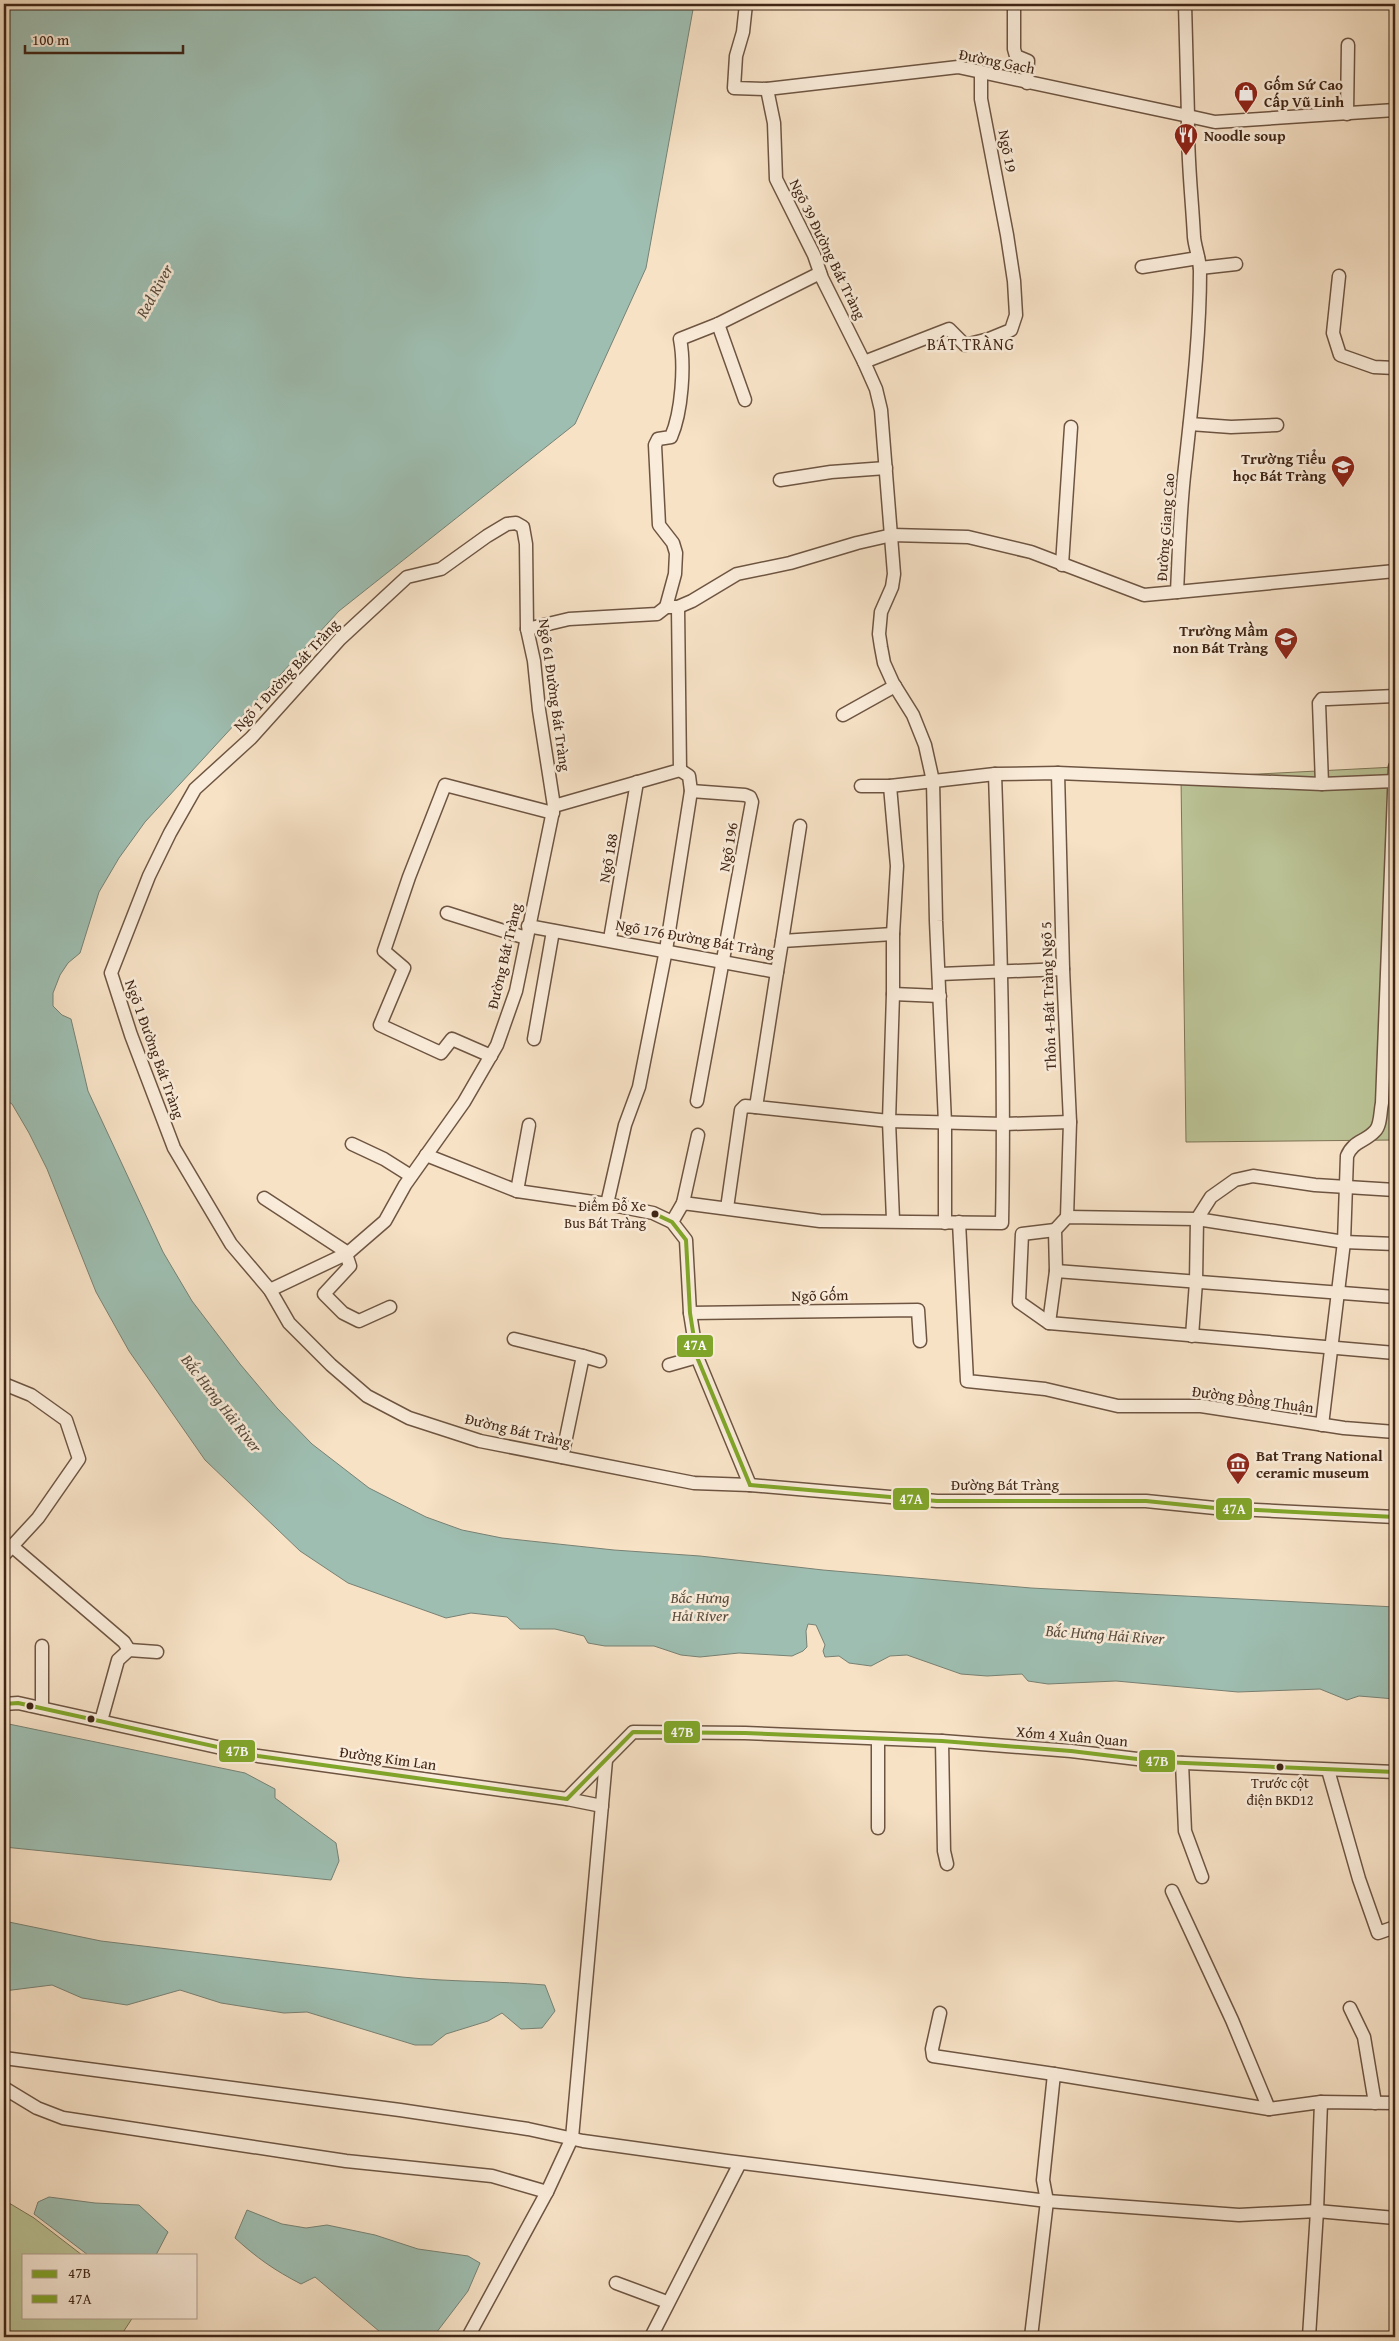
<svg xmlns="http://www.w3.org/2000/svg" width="1399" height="2341" font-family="'Gentium Book Plus',serif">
<rect width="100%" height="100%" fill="#f7e2c6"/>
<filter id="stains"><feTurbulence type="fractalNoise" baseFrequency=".004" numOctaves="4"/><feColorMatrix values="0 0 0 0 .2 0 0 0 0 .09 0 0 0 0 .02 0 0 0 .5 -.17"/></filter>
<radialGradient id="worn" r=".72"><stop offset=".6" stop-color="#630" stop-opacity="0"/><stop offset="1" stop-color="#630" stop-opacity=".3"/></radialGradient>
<g fill="#bbc396" stroke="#7e7456">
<path d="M1395,767V1140L1186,1142L1181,778Z"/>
<path d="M4,2200L34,2218L82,2255H24V2317H133L120,2337H17L18,2335L4,2328Z"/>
</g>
<g fill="#9ebeb1" stroke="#788173">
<path d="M4,4H694L646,268L575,424L339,611L145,822L119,858L99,892L80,953L68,963L60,975L53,993V1006L62,1015L71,1019L88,1091L163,1252L192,1301L240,1364L277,1408L312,1444L369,1488L426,1517L462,1530L502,1538L614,1550L700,1556L823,1570L1031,1588L1395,1607V1699L1359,1696L1347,1700L1320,1689L1238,1692L1116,1681L1048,1684L1028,1681L1022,1674L987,1676L961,1674L907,1655L890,1656L871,1666L849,1663L839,1656L825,1657L823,1651L825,1645L816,1625L808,1624L806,1631L807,1647L803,1651L792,1656L739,1653L700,1657L681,1655L654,1646H605L588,1643L584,1636L555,1629H520L507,1617L471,1613L446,1618L348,1583L300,1551L205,1460L129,1351L96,1292L47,1169L29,1133L12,1104L4,1099Z"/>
<path d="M4,1723L245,1773L275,1789V1798L336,1843L339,1861L331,1880L4,1847Z"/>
<path d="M4,1921L101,1941L402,1977C450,1982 498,1981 545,1985L555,2011L542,2028L521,2029L502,2013L488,2021L446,2034L432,2045H415L307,2012L284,2013L221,2003L180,1990L127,2005L82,1998L52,1985L4,1991Z"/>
<path d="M49,2197L95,2203L139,2205L168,2232L156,2255H88L34,2214L38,2202Z"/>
<path d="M247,2210L282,2224L306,2228L327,2225L375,2235L418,2249L468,2256L480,2263L468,2291L433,2337H386L315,2277L301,2284C274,2270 257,2258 235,2238Z"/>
</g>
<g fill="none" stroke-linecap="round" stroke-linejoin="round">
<g stroke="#6e5542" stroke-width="15">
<g id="minor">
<path d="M746,4L743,32L736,56L734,88L767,89L958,67L1188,116L1185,4"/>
<path d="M1014,4V49L1016,56L1028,61L1027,83"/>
<path d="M767,89L774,123L776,179L814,255L822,278L864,362L876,389L881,410L894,574L892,587L881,612L879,634L881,647L884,663L893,683L913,715L925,745L933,781L936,921L945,1123V1223"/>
<path d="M1347,114L1348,45"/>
<path d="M1142,267L1198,258"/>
<path d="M1200,268L1236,264"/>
<path d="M1339,276L1333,333L1340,355L1374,367L1395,368"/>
<path d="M718,324L745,400"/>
<path d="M864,362L949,329L965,345L989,339L1011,330L1016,315L1014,281L1007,235L981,99V72"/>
<path d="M1190,424L1231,427L1277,425"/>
<path d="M780,480L831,472L886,468"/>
<path d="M1062,565L1071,427"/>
<path d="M1177,592L1395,571"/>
<path d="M666,607L675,574L676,553L673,543L659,525L655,445L658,439L671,437C682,412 685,365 680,339L718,324L820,273"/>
<path d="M527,629L569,619L657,614L666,607H678L692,601L737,574L790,563L857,543L892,535L968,537L1031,552L1144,595L1177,592C1179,551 1180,508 1185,467C1192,402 1200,337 1200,271C1200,259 1195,248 1194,237C1192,197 1187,157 1188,116L1215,122L1395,110"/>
<path d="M843,715L895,686"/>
<path d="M1058,773L1063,969L1070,1122L1067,1217"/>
<path d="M1322,784L1319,703L1322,699H1328L1395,696"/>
<path d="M861,786H890L995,774L1058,773L1322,784L1395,781"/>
<path d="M890,786L897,866L893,934V994L889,1121L893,1220"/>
<path d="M691,791L745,795L750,797L752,802L697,1101"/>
<path d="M554,806L539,710L534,661L527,629L526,544L523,527L516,523L507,524L487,536L441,569L407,577L340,639L251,738L195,789L170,833L149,876L111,973L131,1035L174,1148L231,1244L270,1290L289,1323L331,1365L367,1396L409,1418L480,1441L694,1483L750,1485L937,1501H1146L1215,1508L1395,1517"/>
<path d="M447,913L526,938"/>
<path d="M528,926L777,972L782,941L893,934"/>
<path d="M610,939L637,782"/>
<path d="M782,941L800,826"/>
<path d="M777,972L756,1107L889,1121L1004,1124L1070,1122"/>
<path d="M940,974L1063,969"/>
<path d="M893,994L940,996"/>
<path d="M534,1039L553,931"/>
<path d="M491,1056L452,1039L441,1053L380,1025L404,968L384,951L409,877L445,785L553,813"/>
<path d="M352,1144L384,1159L411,1176"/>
<path d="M426,1155L517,1191L607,1204L653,1213L672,1222L686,1240L690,1313L697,1357L750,1485"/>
<path d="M517,1191L529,1125"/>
<path d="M264,1198L348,1253"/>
<path d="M683,1203L698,1135"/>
<path d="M607,1204L625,1125L639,1087L666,950L691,791L689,776L680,770"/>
<path d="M727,1208L741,1110L745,1106L756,1107"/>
<path d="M672,1222L683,1203L820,1221L1002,1223C1005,1073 1000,924 995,774"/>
<path d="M959,1222L967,1381L1045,1389L1118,1406H1201L1344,1428L1395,1432"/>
<path d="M1395,1244L1344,1242L1197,1219L1067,1217L1055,1230L1056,1271L1049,1323L1395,1353"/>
<path d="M346,1254L350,1266L324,1294L343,1313L359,1321L390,1307"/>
<path d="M1056,1271L1395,1297"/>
<path d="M270,1290L348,1253L385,1221L405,1185L464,1102L497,1045L516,991L554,806L680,770L678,607"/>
<path d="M690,1313L918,1310L920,1341"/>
<path d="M1049,1323L1019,1302L1022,1234L1055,1230"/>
<path d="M1192,1336L1196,1282L1197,1219L1211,1197L1235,1180L1253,1176L1315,1185L1395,1190"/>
<path d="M514,1339L583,1356L562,1457"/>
<path d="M583,1356L600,1361"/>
<path d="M669,1365L697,1357"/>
<path d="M4,1384L31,1395L66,1420L79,1459L38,1518L4,1555"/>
<path d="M1322,1425L1344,1242L1347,1156C1353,1141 1365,1142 1375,1131C1381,1125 1380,1112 1382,1103L1395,767"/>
<path d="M13,1547L124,1642L129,1650"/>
<path d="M42,1646V1708"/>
<path d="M4,1704L18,1703L258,1756L567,1799L633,1732L745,1733L942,1741L1071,1751L1162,1762L1395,1772"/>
<path d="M101,1721L118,1660L129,1650L157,1652"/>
<path d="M878,1739V1828"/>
<path d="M942,1741L944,1851L947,1864"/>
<path d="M1182,1763L1185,1831L1202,1877"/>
<path d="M1328,1770L1359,1879L1378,1933L1395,1927"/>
<path d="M567,1799L602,1806"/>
<path d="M1172,1891L1232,2020L1269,2109"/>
<path d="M1350,2008L1364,2037L1375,2103"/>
<path d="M940,2013L932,2049L933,2056L1054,2074"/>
<path d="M4,2058L400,2110L528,2129L583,2141L727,2161L1047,2201L1239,2215L1317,2211L1395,2218"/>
<path d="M4,2088L37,2108L63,2118L346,2161L492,2176L547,2192"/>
<path d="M616,2283L667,2302"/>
<path d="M468,2337L547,2192L572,2138L606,1760"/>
<path d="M651,2337L740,2163"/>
<path d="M1031,2337L1047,2201L1043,2180L1054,2074L1269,2109L1321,2102L1395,2103"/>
<path d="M1309,2337L1317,2211L1321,2102"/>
</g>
</g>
<use href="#minor" stroke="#faecda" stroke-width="12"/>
<g stroke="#faecda" stroke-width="8">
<path id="bus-1" d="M4,1704L18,1703L258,1756L567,1799L633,1732L745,1733L942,1741L1071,1751L1162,1762L1395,1772"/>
</g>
<g stroke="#faecda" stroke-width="8">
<g id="bus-2">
<path d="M653,1213L672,1222L686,1240L690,1313L697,1357L750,1485"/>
<path d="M750,1485L937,1501H1146L1215,1508L1395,1517"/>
</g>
</g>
<use href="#bus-1" stroke="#80a629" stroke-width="4"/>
<use href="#bus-2" stroke="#80a629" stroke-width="4"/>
</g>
<defs>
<g id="shop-pin" transform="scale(1.25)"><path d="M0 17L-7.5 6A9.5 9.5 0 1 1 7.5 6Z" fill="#8f2418" stroke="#faecda"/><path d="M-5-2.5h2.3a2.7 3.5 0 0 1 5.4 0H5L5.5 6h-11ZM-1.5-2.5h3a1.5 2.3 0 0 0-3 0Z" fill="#fff"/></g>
<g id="restaurant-pin" transform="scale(1.25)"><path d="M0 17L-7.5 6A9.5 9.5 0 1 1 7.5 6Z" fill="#8f2418" stroke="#faecda"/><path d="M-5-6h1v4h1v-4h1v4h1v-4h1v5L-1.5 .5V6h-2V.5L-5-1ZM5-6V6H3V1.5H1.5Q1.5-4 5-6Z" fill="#fff"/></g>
<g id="school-pin" transform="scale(1.25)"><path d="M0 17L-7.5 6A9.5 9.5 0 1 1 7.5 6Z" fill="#8f2418" stroke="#faecda"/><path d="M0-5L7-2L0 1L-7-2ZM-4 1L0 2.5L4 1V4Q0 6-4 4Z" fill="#fff"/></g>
<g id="museum-pin" transform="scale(1.25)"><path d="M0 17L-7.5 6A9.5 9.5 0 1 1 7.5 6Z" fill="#8f2418" stroke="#faecda"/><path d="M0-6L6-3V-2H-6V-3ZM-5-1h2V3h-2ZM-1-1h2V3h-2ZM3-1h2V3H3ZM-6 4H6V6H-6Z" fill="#fff"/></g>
</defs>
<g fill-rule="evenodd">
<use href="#shop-pin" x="1246" y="93"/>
<use href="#restaurant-pin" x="1186" y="135"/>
<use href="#school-pin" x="1343" y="467"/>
<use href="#school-pin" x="1286" y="639"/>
<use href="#museum-pin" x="1238" y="1464"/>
</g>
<g fill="#402616" stroke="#faecda" stroke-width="2">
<circle cx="655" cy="1214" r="4.5"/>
<circle cx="30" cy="1706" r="4.5"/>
<circle cx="91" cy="1719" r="4.5"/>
<circle cx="1280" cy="1767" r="4.5"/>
</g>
<g text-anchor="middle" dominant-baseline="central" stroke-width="5" stroke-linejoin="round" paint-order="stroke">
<g font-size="14" fill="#402616" stroke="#faecda" text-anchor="end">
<text x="646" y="1206">Điểm Đỗ Xe<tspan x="646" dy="17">Bus Bát Tràng</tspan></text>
<text x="1280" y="1783" text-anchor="middle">Trước cột<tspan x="1280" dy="17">điện BKD12</tspan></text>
</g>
<g font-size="15" fill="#402616" stroke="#faecda">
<text transform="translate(997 61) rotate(11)">Đường Gạch</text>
<text transform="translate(1008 151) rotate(79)">Ngõ 19</text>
<text transform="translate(828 249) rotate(64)">Ngõ 39 Đường Bát Tràng</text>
<text transform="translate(1165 527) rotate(-86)">Đường Giang Cao</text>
<text transform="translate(286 675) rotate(-47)">Ngõ 1 Đường Bát Tràng</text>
<text transform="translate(555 695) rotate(82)">Ngõ 61 Đường Bát Tràng</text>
<text transform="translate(728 847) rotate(-80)">Ngõ 196</text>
<text transform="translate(608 858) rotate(-80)">Ngõ 188</text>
<text transform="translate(695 938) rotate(10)">Ngõ 176 Đường Bát Tràng</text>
<text transform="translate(504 956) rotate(-77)">Đường Bát Tràng</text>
<text transform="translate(1048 996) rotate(-92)">Thôn 4-Bát Tràng Ngõ 5</text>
<text transform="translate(155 1049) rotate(70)">Ngõ 1 Đường Bát Tràng</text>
<text transform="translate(820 1295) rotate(-1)">Ngõ Gốm</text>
<text transform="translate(1253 1399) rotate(8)">Đường Đồng Thuận</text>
<text transform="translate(518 1430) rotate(13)">Đường Bát Tràng</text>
<text x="1005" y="1484">Đường Bát Tràng</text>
<text transform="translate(1072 1736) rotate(5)">Xóm 4 Xuân Quan</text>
<text transform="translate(388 1758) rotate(8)">Đường Kim Lan</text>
</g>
<g font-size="15" font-weight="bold" fill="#402616" stroke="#faecda" text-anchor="start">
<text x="1264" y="84">Gốm Sứ Cao<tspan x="1264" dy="17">Cấp Vũ Linh</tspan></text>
<text x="1204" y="135">Noodle soup</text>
<text x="1326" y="458" text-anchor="end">Trường Tiểu<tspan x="1326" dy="17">học Bát Tràng</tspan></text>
<text x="1268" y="630" text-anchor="end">Trường Mầm<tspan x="1268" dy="17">non Bát Tràng</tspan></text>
<text x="1256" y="1455">Bat Trang National<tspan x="1256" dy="17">ceramic museum</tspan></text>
</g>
<g font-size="16" font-style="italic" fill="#584c3d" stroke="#faecda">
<text transform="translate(154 291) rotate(-61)">Red River</text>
<text transform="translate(222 1403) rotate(52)">Bắc Hưng Hải River</text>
<text x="700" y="1597">Bắc Hưng<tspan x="700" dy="18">Hải River</tspan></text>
<text transform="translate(1105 1634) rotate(4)">Bắc Hưng Hải River</text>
</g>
<g font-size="16" letter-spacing="1" fill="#402616" stroke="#faecda">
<text x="971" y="344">BÁT TRÀNG</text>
</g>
</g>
<g stroke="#faecda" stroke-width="2">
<rect x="676" y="1334" width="38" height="24" rx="5" fill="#80a629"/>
<rect x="892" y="1487" width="38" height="24" rx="5" fill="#80a629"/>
<rect x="1215" y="1497" width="38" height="24" rx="5" fill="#80a629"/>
<rect x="663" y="1720" width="38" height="24" rx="5" fill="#80a629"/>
<rect x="218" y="1739" width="38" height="24" rx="5" fill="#80a629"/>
<rect x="1138" y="1749" width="38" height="24" rx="5" fill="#80a629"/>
</g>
<g font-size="14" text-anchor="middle" font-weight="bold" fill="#fff">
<text x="695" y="1350">47A</text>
<text x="911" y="1504">47A</text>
<text x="1234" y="1514">47A</text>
<text x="682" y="1737">47B</text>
<text x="237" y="1756">47B</text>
<text x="1157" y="1766">47B</text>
</g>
<rect width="1399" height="2341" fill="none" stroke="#f7e2c6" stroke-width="20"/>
<rect x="5" y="5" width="1389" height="2331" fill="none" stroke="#402616" stroke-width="2.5"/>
<rect x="10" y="10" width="1379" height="2321" fill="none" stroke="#402616"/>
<rect x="22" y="2254" width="175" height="65" fill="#faecda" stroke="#b09d8c"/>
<rect x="32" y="2270" width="25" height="8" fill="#80a629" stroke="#b09d8c"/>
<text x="68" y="2278" font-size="15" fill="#402616">47B</text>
<rect x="32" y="2295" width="25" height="8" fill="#80a629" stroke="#b09d8c"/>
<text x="68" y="2304" font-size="15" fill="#402616">47A</text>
<path d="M25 45v8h158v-8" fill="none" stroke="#402616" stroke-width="2.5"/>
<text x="32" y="45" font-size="15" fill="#402616" stroke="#faecda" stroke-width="4" paint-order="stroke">100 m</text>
<rect width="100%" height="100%" filter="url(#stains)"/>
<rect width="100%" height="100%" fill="url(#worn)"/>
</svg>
